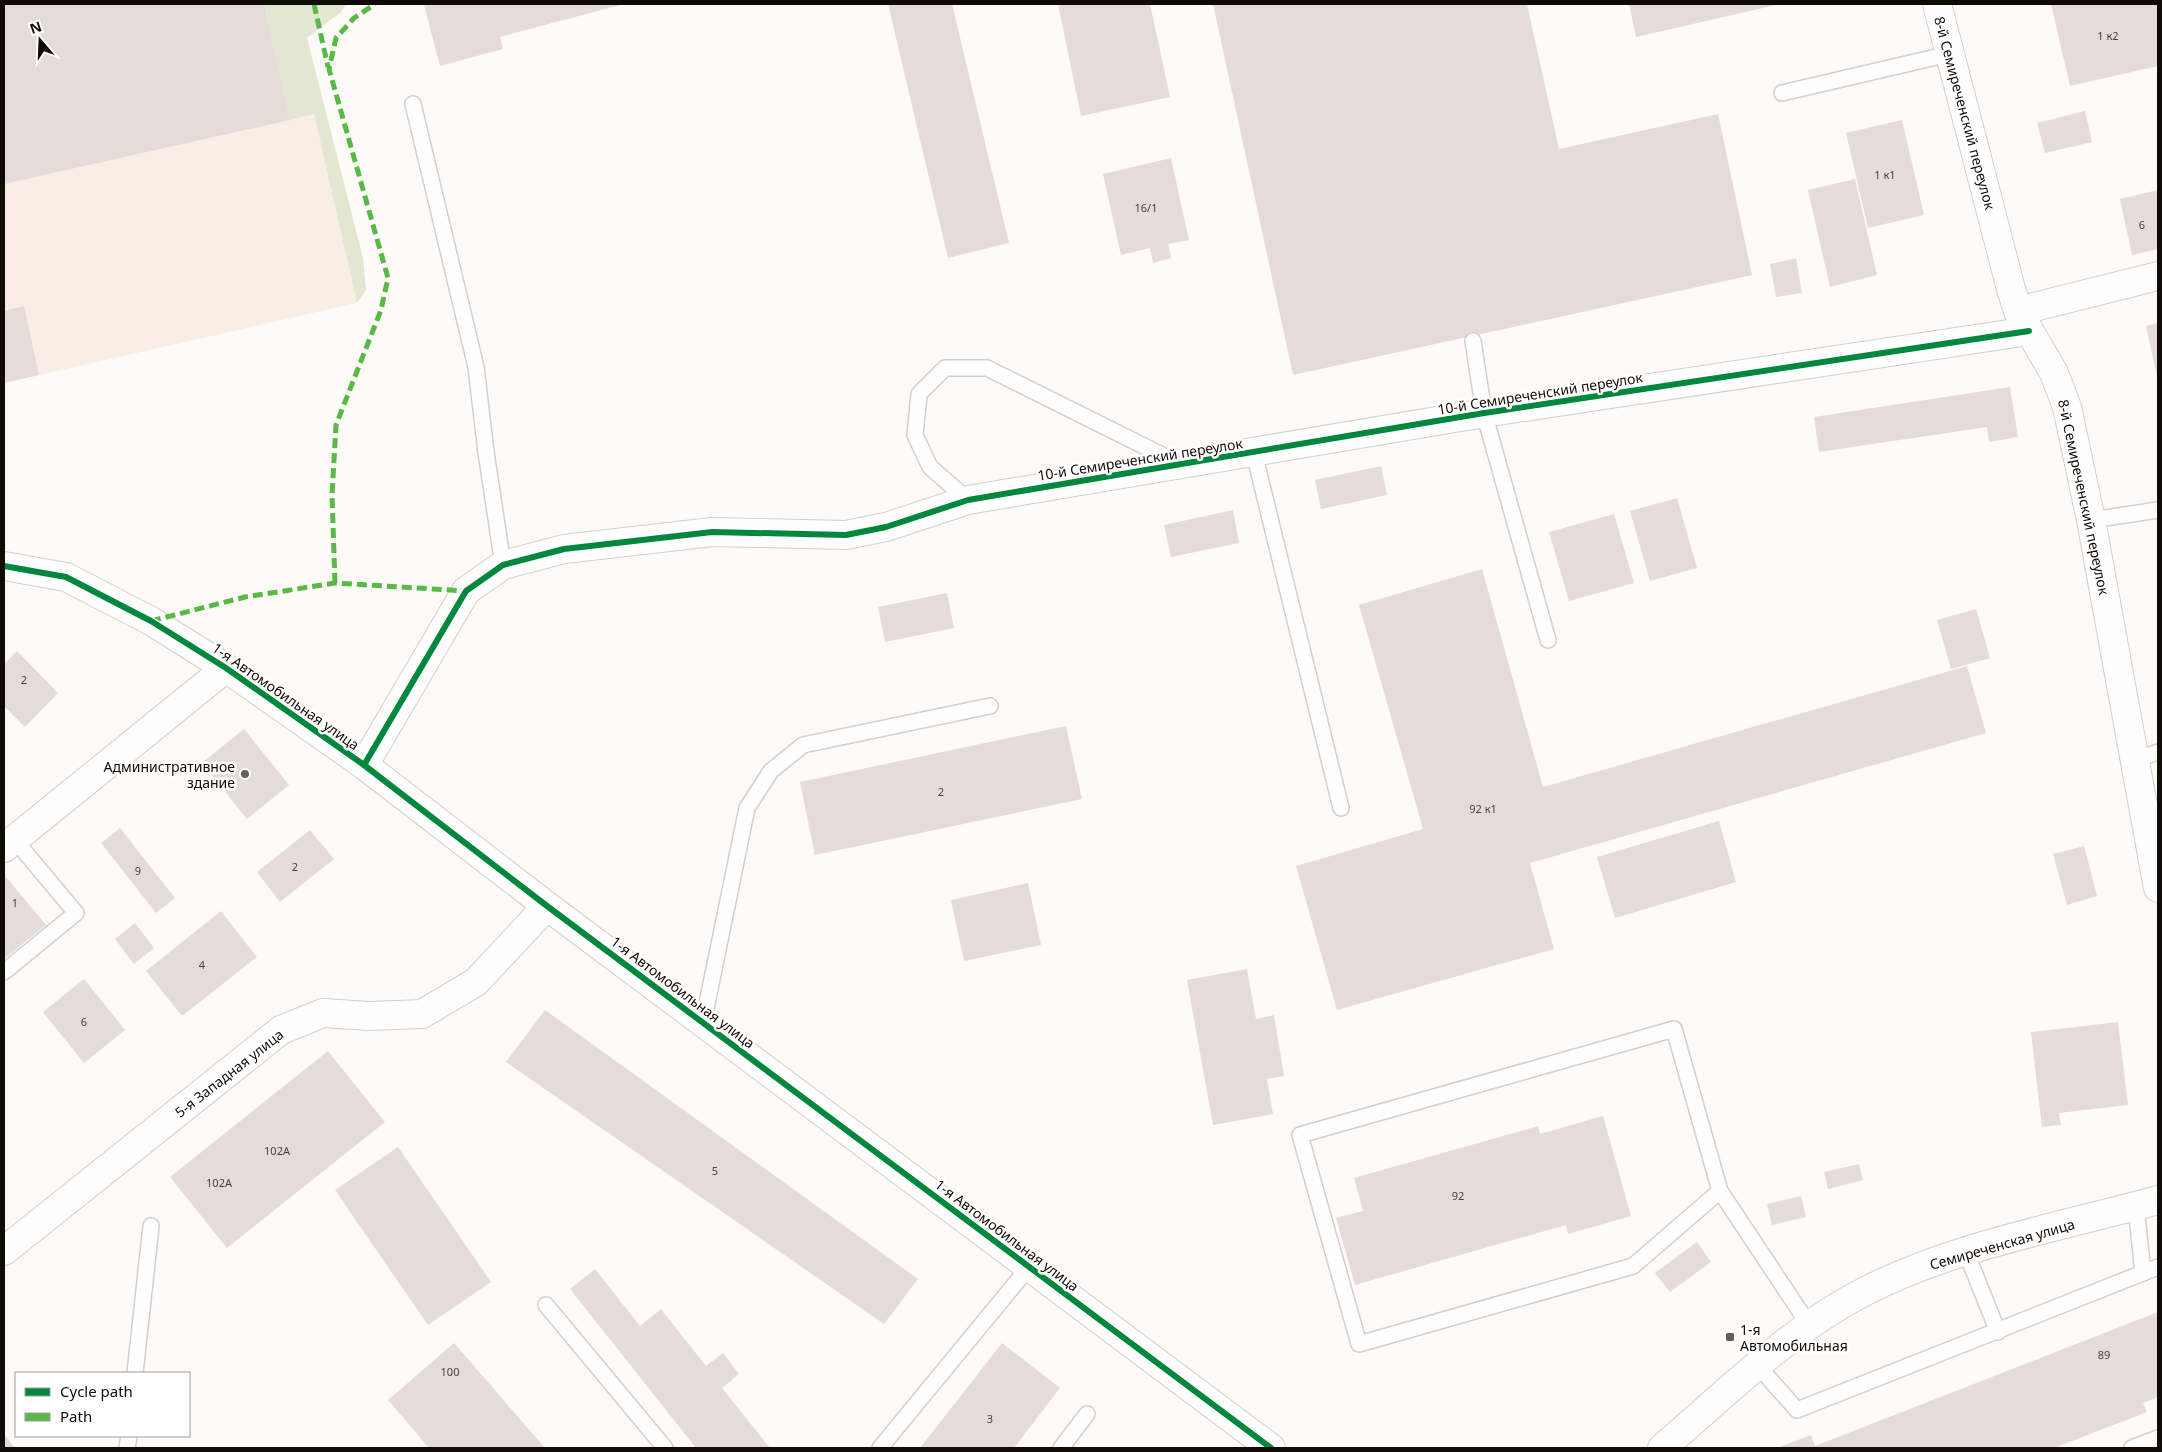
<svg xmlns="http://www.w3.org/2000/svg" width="2162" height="1452" font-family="'Noto Sans',sans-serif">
<rect width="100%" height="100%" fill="#fdfaf8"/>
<path fill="#f8eee5" d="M4,4H264L290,120L314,114L357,303L4,383Z"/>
<path fill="#e2e6d2" d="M264,4H346L341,12L307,38L363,258L366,290L357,303L314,114L290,120Z"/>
<g fill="#e5dcd9">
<path d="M4,4H264L290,120L4,184Z"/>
<path d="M429,4H624L500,37L503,49L440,66L424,5Z"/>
<path d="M888,4H952L1009,243L948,258Z"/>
<path d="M1058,4H1150L1170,97L1081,116Z"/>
<path d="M1213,4H1527L1559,149L1718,114L1752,275L1293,375Z"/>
<path d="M1629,4H1776V5L1636,37Z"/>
<path d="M2051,4H2158V66L2070,86Z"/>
<path d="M2085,111L2092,142L2045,153L2037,123Z"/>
<path d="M1902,120L1924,215L1868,228L1846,133Z"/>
<path d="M1171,158L1189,240L1168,244L1171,258L1153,263L1150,248L1121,255L1103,174Z"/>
<path d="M1855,179L1877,275L1830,287L1808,190Z"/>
<path d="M2158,190V249L2132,255L2120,199Z"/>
<path d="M1796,258L1802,293L1776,297L1770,264Z"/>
<path d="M24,306L39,375L4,383V311Z"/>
<path d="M2158,323V377H2157L2146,326Z"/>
<path d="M2010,387L2018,437L1989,442L1987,427L1819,452L1814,417Z"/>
<path d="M1381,466L1387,495L1321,509L1315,480Z"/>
<path d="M1677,498L1697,568L1650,581L1630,511Z"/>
<path d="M1233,510L1239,543L1171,557L1164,525Z"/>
<path d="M1614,514L1634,583L1569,601L1549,532Z"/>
<path d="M1482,569L1543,787L1967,666L1986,733L1530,863L1554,949L1337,1010L1296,866L1423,829L1359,605Z"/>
<path d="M947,593L954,628L885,642L878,607Z"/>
<path d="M1976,609L1990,658L1951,669L1937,620Z"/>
<path d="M17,651L58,693L25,727L4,706V664Z"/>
<path d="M1066,726L1082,799L815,855L800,782Z"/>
<path d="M244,729L289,785L247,819L202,763Z"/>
<path d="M1719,821L1736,882L1615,918L1597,857Z"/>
<path d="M120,828L175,898L156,913L101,843Z"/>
<path d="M310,830L334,859L280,902L257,872Z"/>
<path d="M2084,846L2097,896L2067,905L2053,854Z"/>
<path d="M6,877L46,925L4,959V879Z"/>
<path d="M1028,883L1041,945L964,961L951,900Z"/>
<path d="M221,911L257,957L182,1016L146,971Z"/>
<path d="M135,923L154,948L134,964L115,939Z"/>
<path d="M1247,969L1256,1019L1274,1015L1284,1076L1267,1079L1273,1114L1213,1125L1187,980Z"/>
<path d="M84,979L125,1030L84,1063L43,1012Z"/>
<path d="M545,1010L918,1279L884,1324L506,1062Z"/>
<path d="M2118,1022L2128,1105L2059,1113L2061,1125L2042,1127L2031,1032Z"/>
<path d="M328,1051L385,1122L227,1248L170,1177Z"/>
<path d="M1603,1116L1631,1216L1568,1234L1566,1225L1355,1285L1336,1218L1363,1211L1354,1178L1538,1126L1540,1134Z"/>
<path d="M398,1147L491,1282L428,1325L335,1190Z"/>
<path d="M1859,1164L1863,1180L1828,1189L1824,1172Z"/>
<path d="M1801,1196L1806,1217L1772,1225L1767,1204Z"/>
<path d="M1697,1242L1711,1262L1670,1292L1655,1273Z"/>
<path d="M595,1269L640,1326L661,1309L706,1366L723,1353L739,1374L722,1388L770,1448H696L570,1289Z"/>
<path d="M2158,1312V1397L2143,1403L2147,1412L2054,1448H1777L1811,1435L1815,1446Z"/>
<path d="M454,1343L545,1448H429L388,1400Z"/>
<path d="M1002,1343L1060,1388L1014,1448H920Z"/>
<path d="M4,1434L15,1448H4Z"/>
</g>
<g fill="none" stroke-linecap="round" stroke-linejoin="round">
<g stroke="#d4cfcb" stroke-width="18">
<g id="service">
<path d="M1782,93L1949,54"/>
<path d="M413,104L476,367L486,452L503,565"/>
<path d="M1473,341L1484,413L1548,640"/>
<path d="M1254,453L1341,808"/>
<path d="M968,500L930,467L915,435L919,394L945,368H987L1178,463"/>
<path d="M2091,520L2158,510"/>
<path d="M2134,760L2158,752"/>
<path d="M4,972L76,913L14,839"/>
<path d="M703,1023L747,808L771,771L803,745L990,706"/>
<path d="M1720,1191L1633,1266L1359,1344L1300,1135L1674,1029L1720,1191L1809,1325"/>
<path d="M2136,1206L2143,1273"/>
<path d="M1966,1252L1998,1332"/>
<path d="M546,1305L665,1448"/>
<path d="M1758,1366L1797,1410L2158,1267"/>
<path d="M135,1373L151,1226"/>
<path d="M127,1448L129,1436"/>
<path d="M880,1448L1029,1267"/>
<path d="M1061,1448L1087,1414"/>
<path d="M2132,1448L2158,1438"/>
</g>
</g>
<g stroke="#d4cfcb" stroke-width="30">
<g id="minor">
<path d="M1937,4L2011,289L2018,311L2054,373L2067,407L2091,520L2158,888"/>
<path d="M2018,311L2158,276"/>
<path d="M364,765L466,591L503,565L564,549L712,532L846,535L886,527L968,500L1484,413L2029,331"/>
<path d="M4,848L226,668"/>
<path d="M4,1251L281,1030L323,1013L369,1016L422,1014L476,982L547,906"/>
</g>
</g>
<g stroke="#d4cfcb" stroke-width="30">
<path id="tertiary" d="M4,566L66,577L151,621L226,668L364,765L547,906L1271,1448"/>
</g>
<g stroke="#d4cfcb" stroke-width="30">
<path id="secondary" d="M1662,1448C1722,1397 1780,1339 1849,1300C1940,1248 2057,1228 2158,1200"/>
</g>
<use href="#service" stroke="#fffefe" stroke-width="15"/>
<use href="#minor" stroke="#fffefe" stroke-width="28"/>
<use href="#tertiary" stroke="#fffefe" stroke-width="28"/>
<use href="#secondary" stroke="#fffefe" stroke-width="28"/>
<g stroke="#58b947" stroke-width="5" stroke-dasharray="10 5" stroke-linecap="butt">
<path d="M314,4L328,67"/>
<path d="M335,583L332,495L336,425L381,310L388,278L329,69L336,38L354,18L375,4"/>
<path d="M151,621L245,597L335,583L466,591"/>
</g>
<g stroke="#fff" stroke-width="9">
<g id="cycleway">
<path d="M4,566L66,577L151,621L226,668L364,765L547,906L1271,1448"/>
<path d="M364,765L466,591L503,565L564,549L712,532L846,535L886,527L968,500L1484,413L2029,331"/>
</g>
</g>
<use href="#cycleway" stroke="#00873e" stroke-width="6"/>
</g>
<g fill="#645f5a" stroke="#fff" stroke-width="2">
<circle cx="245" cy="774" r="5"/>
<rect x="1725" y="1332" width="10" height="10" rx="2.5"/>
</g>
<g text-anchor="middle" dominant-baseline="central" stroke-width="5" stroke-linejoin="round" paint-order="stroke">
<g font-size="11" fill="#463f3a">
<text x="2108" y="35">1 к2</text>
<text x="1885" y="174">1 к1</text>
<text x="1146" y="207">16/1</text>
<text x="2142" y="224">6</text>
<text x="24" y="679">2</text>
<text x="941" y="791">2</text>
<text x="1483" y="808">92 к1</text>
<text x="295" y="866">2</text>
<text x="138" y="870">9</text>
<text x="15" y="902">1</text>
<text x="202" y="964">4</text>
<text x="84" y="1021">6</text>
<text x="277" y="1150">102А</text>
<text x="715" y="1170">5</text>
<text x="219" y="1182">102А</text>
<text x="1458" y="1195">92</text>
<text x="2104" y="1354">89</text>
<text x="450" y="1371">100</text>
<text x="990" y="1418">3</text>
</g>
<g font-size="14" fill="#110b05" stroke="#fff">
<text transform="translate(1965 113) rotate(75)">8-й Семиреченский переулок</text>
<text transform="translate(1540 393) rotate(-9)">10-й Семиреченский переулок</text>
<text transform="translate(1140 459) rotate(-9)">10-й Семиреченский переулок</text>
<text transform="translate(2084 497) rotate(78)">8-й Семиреченский переулок</text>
<text transform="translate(286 696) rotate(35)">1-я Автомобильная улица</text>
<text transform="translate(683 992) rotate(37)">1-я Автомобильная улица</text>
<text transform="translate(229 1073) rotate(-38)">5-я Западная улица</text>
<text transform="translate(1007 1235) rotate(37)">1-я Автомобильная улица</text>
<text transform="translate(2002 1244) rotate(-16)">Семиреченская улица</text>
</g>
<g font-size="14" fill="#110b05" stroke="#fff" text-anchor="end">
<text x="235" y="766">Административное<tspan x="235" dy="16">здание</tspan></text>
<text x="1740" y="1329" text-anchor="start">1-я<tspan x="1740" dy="16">Автомобильная</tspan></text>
</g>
</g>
<rect width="2162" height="1452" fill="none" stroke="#110b05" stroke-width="10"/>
<rect x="15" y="1372" width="175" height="65" fill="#ffffff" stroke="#a09d9b"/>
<rect x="25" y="1388" width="25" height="8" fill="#00873e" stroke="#a09d9b"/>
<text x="60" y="1397" font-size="15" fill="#110b05">Cycle path</text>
<rect x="25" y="1413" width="25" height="8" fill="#58b947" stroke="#a09d9b"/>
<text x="60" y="1422" font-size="15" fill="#110b05">Path</text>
<g transform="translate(40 40) rotate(341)" stroke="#ffffff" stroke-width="4" paint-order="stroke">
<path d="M0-4L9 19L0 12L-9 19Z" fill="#110b05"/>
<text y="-8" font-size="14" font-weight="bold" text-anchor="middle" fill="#110b05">N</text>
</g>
</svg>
